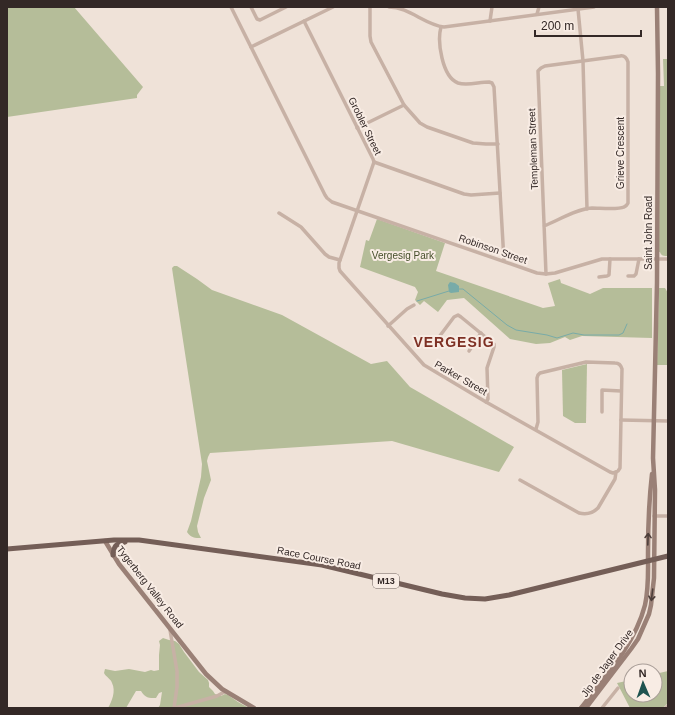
<svg xmlns="http://www.w3.org/2000/svg" width="675" height="715" font-family="Arial,sans-serif">
<rect width="100%" height="100%" fill="#efe2d8"/>
<g fill="#b5bd99">
<path d="M7,7H74L143,87L137,95V98L7,117Z"/>
<path d="M663,59H668V256C664,256 661,256 660,252H659L660,86H664Z"/>
<path d="M377,219L445,243L436,271L543,308L555,306L548,283L560,279L561,283L590,294L603,288H652V338L582,336L570,340L565,337L550,343L536,344L510,339L464,298L447,300L438,312L424,301L420,305L415,300L418,292L415,287L360,267L366,240L369,241Z"/>
<path d="M174,266H177L197,279L212,290L282,315L371,364L387,361L410,387L514,447L499,472L392,441L210,453L208,457L207,461L211,480L204,498L197,526L198,532L201,538C195,538 191,538 187,532L191,521L201,477L202,464L173,275L172,268Z"/>
<path d="M659,288H665L668,293V365H657Z"/>
<path d="M587,364L586,423H575L563,416L562,370Z"/>
<path d="M163,638L169,640L175,641L179,644L184,652L199,672L208,680L209,683V687L213,691L215,694L221,696L225,694L228,695L238,702L249,708H158L160,705L162,692L159,693L156,698C149,698 145,698 141,691H136L126,708H108C112,701 116,691 112,683C111,679 106,677 104,673L105,669L115,671L129,669L145,672L151,670L154,671L159,670V655L160,645L159,641Z"/>
<path d="M668,671V703L663,708H630L617,683L631,680V695H655V674Z"/>
</g>
<path fill="#78aba8" d="M450,282L455,283L459,286V292L451,293L449,292L448,285Z"/>
<g fill="none" stroke-linecap="round" stroke-linejoin="round">
<g stroke="#78aba8" stroke-width="1">
<path d="M458,289H463L507,325L516,330L547,335L557,338L573,333L584,335H619L623,333L627,324"/>
<path d="M417,301L449,291"/>
</g>
<g stroke="#c7b1a5" stroke-width="3.5">
<path d="M231,7L325,195L327,198L332,202L537,273L546,274L555,273L602,259H668"/>
<path d="M251,7L257,19L260,20L286,7"/>
<path d="M370,7V36L371,42L404,105L420,123L427,127L473,143L486,144H498"/>
<path d="M389,7C409,7 425,25 444,27L594,7"/>
<path d="M578,9L583,61L587,209"/>
<path d="M537,14L539,7"/>
<path d="M304,21L373,159L374,162"/>
<path d="M490,21L492,7"/>
<path d="M441,27C437,41 442,77 458,83C467,86 479,82 489,82L492,83L494,87L504,261"/>
<path d="M251,47L333,7"/>
<path d="M357,128L404,105"/>
<path d="M374,162L339,263V268L340,271L424,365L486,402L610,472L613,473L616,472"/>
<path d="M374,162L464,194L471,195L500,193"/>
<path d="M279,213L301,227L325,254L329,257L340,260"/>
<path d="M544,226C559,220 576,209 592,208C600,208 618,210 624,207C627,206 627,205 628,203V62C627,58 624,55 620,56L545,66L541,68L538,71L546,274"/>
<path d="M628,276H634L636,274L639,259"/>
<path d="M599,277L607,276L609,275L610,259"/>
<path d="M388,326L407,309L414,305"/>
<path d="M439,337L454,317L458,315L461,317L494,344V347L487,368L488,399L486,402"/>
<path d="M469,351L481,333"/>
<path d="M602,412V390L621,391"/>
<path d="M621,420L668,421"/>
<path d="M520,480L579,513C587,515 593,513 598,508L615,479L616,472L618,471L620,468L622,369C621,365 619,363 615,363L586,362L540,373L538,375L537,378L538,422L536,429"/>
<path d="M654,516H668"/>
<path d="M170,630L177,671V687L174,708"/>
<path d="M175,708L217,696L226,691"/>
<path d="M602,708L618,688"/>
<path d="M666,708L668,706"/>
</g>
<g stroke="#9a8076" stroke-width="4.5">
<path d="M105,541L119,564L206,674L222,689L254,708"/>
<path d="M581,708C605,677 635,644 645,605C649,588 648,570 648,553C648,527 649,500 652,474"/>
<path d="M586,708L631,649L638,639L649,614L651,605L654,578L655,490L653,458L657,283L658,74L657,7"/>
</g>
<g stroke="#745e57" stroke-width="5">
<path d="M7,549L114,540H139L322,565L442,594L465,598L485,599L509,595L668,556"/>
<path d="M113,555C114,546 115,544 125,542"/>
</g>
</g>
<defs><path id="oneway-shaft" d="M-6 0H5M1.5-3L5.5 0L1.5 3" fill="none" stroke-width="1.6" stroke-linecap="round" stroke-linejoin="round"/></defs>
<g stroke="#4d3e3a">
<use href="#oneway-shaft" transform="translate(648 539) rotate(-88)"/>
<use href="#oneway-shaft" transform="translate(652 595) rotate(97)"/>
</g>
<g text-anchor="middle" dominant-baseline="central" stroke-width="4" stroke-linejoin="round" paint-order="stroke">
<rect fill="#f8ece4" stroke="#6e635f" stroke-width="1" x="373" y="574" width="26" height="14" rx="3"/>
<g font-size="9" font-weight="bold" fill="#332826">
<text x="386" y="581">M13</text>
</g>
<g font-size="10" fill="#332826" stroke="#f8ece4">
<text transform="translate(365 126) rotate(64)">Grobler Street</text>
<text transform="translate(533 149) rotate(-92)">Templeman Street</text>
<text transform="translate(620 153) rotate(-90)">Grieve Crescent</text>
<text transform="translate(648 233) rotate(-90)">Saint John Road</text>
<text transform="translate(493 249) rotate(19)">Robinson Street</text>
<text transform="translate(461 378) rotate(30)">Parker Street</text>
<text transform="translate(319 558) rotate(11)">Race Course Road</text>
<text transform="translate(150 587) rotate(52)">Tygerberg Valley Road</text>
<text transform="translate(607 663) rotate(-54)">Jip de Jager Drive</text>
</g>
<g font-size="10" fill="#464f2b" stroke="#f8ece4">
<text x="403" y="255">Vergesig Park</text>
</g>
<g font-size="14" font-weight="bold" letter-spacing="1" fill="#7d2f23" stroke="#f8ece4">
<text x="454" y="342">VERGESIG</text>
</g>
</g>
<rect width="675" height="715" fill="none" stroke="#332826" stroke-width="16"/>
<g transform="translate(643 683) rotate(358)"><circle r="19" fill="#f8ece4" stroke="#a99e98"/>
<path d="M0-3L7 15L0 10L-7 15Z" fill="#1e524f"/>
<text y="-6" font-size="11" font-weight="bold" text-anchor="middle" fill="#332826">N</text>
</g>
<path d="M535 30v6h106v-6" fill="none" stroke="#332826" stroke-width="2"/>
<text x="541" y="30" font-size="12" fill="#332826" stroke="#f8ece4" stroke-width="3" paint-order="stroke">200 m</text>
</svg>
